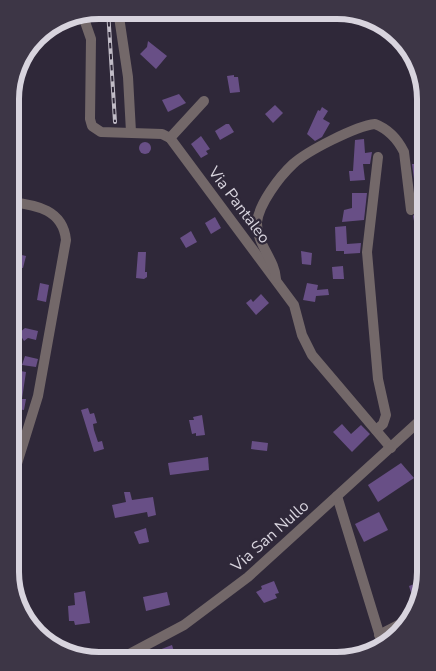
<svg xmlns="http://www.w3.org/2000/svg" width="436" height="671" font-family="'Nunito Sans',sans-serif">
<rect width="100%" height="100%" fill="#2f2839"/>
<g fill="#684f86">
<path d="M148,41L167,56L156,69L140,54L147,47Z"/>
<path d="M234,75V77H238L240,92L230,93L227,76Z"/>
<path d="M179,94L186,103L168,112L162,100Z"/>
<path d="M275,105L283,113L273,123L265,114Z"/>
<path d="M322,107L328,111L323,119L330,123L322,137L315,141L307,134L318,110L320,111Z"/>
<path d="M226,124H229L234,132L220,140L215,131Z"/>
<path d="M201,136L210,149L206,151L208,154L201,158L191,144Z"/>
<path d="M364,139L365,153L372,152L370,164H363L365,180L350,181L349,171H353L355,140Z"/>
<circle cx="145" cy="148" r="6"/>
<path d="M412,164H419L421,180L426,179V206H424L426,227L415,226L413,216L418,209Z"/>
<path d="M352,193H367L364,220L342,222L344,210L352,208Z"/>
<path d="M215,217L221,228L211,234L205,223Z"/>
<path d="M346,226L347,244L361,243L360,253L344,254V251H336L335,227Z"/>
<path d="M191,231L197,242L186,248L180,238Z"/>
<path d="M301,251L312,253L311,265L302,264Z"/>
<path d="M138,252H146L145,272H147V277L144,279L136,278Z"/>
<path d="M13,253L26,256L23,268L16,267L17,263L11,262Z"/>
<path d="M426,261V300H422L417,262Z"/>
<path d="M343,266L344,279H333L332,267Z"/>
<path d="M40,283L49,285L46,302L37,300Z"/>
<path d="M307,283L318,285L317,290L328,289L329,295L316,296L315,302L303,300Z"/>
<path d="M261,294L269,303L256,315L246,303L251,299L253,302Z"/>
<path d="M25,328L38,331L36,340L28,338L24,341L19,333Z"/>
<path d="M25,356L38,359L36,367L22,365Z"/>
<path d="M15,370L26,372L22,399H26L24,410L10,408V380Z"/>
<path d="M88,408L90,414L94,413L97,423L93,424L94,430L98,442L102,441L104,449L94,452L81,410Z"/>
<path d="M202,415L205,435L196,436V433L192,434L189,420H194L193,417Z"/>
<path d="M342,424L351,434L361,425L370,434L352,452L333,432Z"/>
<path d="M252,441L268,443L267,451L251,449Z"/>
<path d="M208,457L209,470L170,475L168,463Z"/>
<path d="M401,463L414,478L378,502L368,485Z"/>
<path d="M124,492H130L132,500L153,497L156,515L148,517L147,512L115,518L112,505L126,502Z"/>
<path d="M379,512L388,530L364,542L355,524Z"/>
<path d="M146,528L149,542L139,544L134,532Z"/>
<path d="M425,580L419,597L413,599L409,586Z"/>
<path d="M274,581L279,593L275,594L277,598L264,603L256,592L262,589L261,586Z"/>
<path d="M85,591L90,623L75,625L74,621H69L68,606L75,605L74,593Z"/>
<path d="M167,592L170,605L146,611L143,597Z"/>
<path d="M172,645L176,658L149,659L161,654L159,650Z"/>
<path d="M107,649L110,659L85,660Z"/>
</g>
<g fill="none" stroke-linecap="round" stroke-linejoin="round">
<g stroke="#736869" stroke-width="10">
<path d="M118,10L128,77L131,132"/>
<path d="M83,16L91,39L90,119L92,126L101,132L162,134L170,138L294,305L302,335L312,355L391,448"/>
<path d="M170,138L204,101"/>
<path d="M276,279C275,259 256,244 257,222C259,204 279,177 293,164C307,151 356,126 375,124C388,129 398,140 404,152L411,210"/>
<path d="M376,430L383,424L386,415L378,379L367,252L378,157"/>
<path d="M10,496L15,470L38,396L66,240C63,210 37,205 11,202"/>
<path d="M337,496L383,646"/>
<path d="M379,635L410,619"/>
<path d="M120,659L184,625L248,577L426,415"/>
</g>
<g stroke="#c1bcc7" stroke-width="4">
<path id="rail" d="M108,10L115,122"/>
</g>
<use href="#rail" stroke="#2f2839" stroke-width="2" stroke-dasharray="5.5" stroke-linecap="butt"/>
</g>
<g text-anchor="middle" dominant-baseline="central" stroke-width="4.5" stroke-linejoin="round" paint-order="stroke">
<g font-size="16" fill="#d8d4de" stroke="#2f2839">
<text transform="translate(239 205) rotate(53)">Via Pantaleo</text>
<text transform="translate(270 536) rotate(-42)">Via San Nullo</text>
</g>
</g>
<path d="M0 0H436V671H0ZM99 19H337A80 80 0 0 1 417 99V572A80 80 0 0 1 337 652H99A80 80 0 0 1 19 572V99A80 80 0 0 1 99 19Z" fill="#3d3646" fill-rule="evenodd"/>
<path fill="none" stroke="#d8d4de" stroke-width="6" d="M99 19H337A80 80 0 0 1 417 99V572A80 80 0 0 1 337 652H99A80 80 0 0 1 19 572V99A80 80 0 0 1 99 19Z"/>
</svg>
